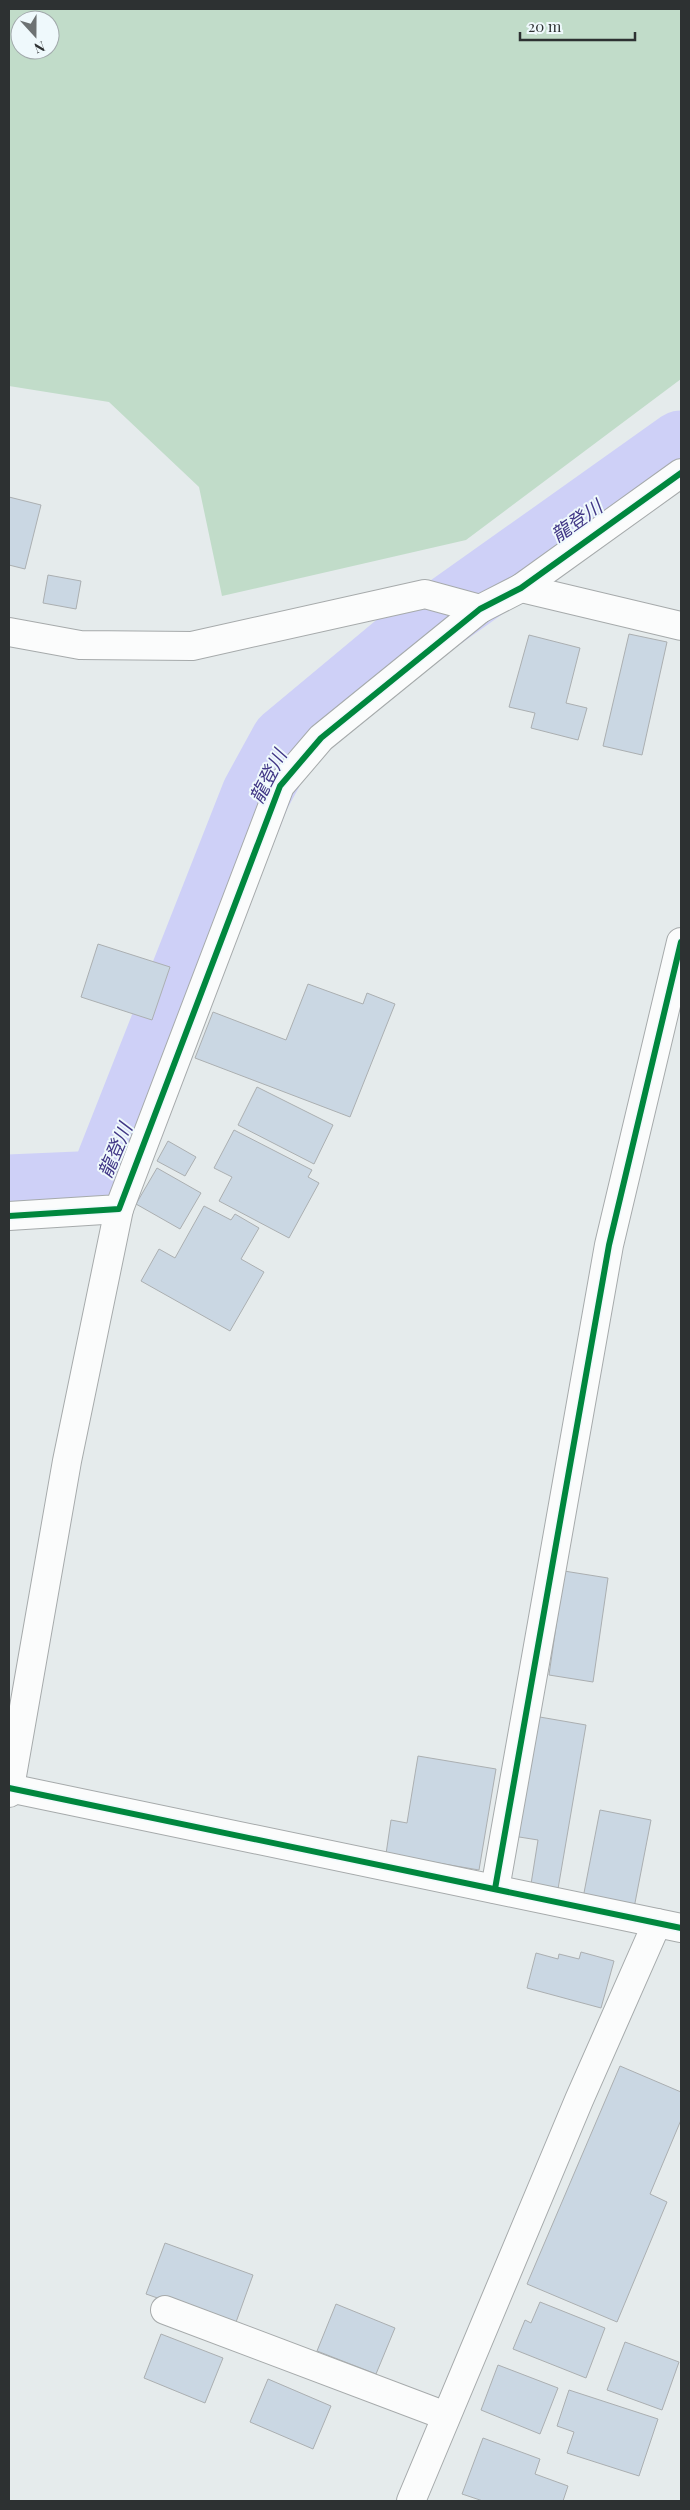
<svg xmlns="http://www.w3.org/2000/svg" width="690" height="2510" font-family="'Playfair Display','Noto Sans JP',serif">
<rect width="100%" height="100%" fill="#e5ebec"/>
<path fill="#c1dcc9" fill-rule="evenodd" d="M9,9H681V379L466,540L222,596L199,487L109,402L9,386ZM20,20H50V50H20Z"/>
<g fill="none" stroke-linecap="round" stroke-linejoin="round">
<path stroke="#ced0f7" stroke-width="69" d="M9,1189L102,1185L256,794L285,741L405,641L681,445"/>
</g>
<g fill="#cad7e3" stroke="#abafb1">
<path d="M9,497L41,505L25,569L9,565Z"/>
<path d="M48,575L81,581L76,609L43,603Z"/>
<path d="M629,634L667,642L642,755L603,746Z"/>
<path d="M529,635L580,648L566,703L587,708L578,740L531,728L535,713L509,707Z"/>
<path d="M98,944L170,967L152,1020L81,997Z"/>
<path d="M308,984L363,1004L367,993L395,1004L350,1117L195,1058L213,1012L286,1040Z"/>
<path d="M257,1087L333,1125L314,1164L238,1125Z"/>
<path d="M234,1130L312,1170L308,1177L319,1183L289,1238L219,1201L232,1177L214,1168Z"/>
<path d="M168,1141L196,1157L185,1176L157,1161Z"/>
<path d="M157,1168L201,1193L180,1229L136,1204Z"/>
<path d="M204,1206L231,1220L235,1214L259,1228L241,1259L264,1272L230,1331L141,1281L159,1249L175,1258Z"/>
<path d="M564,1571L608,1578L593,1682L549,1675Z"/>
<path d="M534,1716L586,1725L558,1889L531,1884L538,1840L513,1836Z"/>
<path d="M418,1756L496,1769L479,1870L386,1854L391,1820L407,1823Z"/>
<path d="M600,1810L651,1820L634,1908L583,1898Z"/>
<path d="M581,1952L614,1961L601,2008L527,1988L536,1953L558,1959L559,1954L579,1959Z"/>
<path d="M620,2066L681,2092V2120L650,2194L667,2202L617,2322L527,2284Z"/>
<path d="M165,2243L253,2275L235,2325L146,2294Z"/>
<path d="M540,2302L605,2328L586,2378L513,2349L525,2320L531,2323Z"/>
<path d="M336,2304L395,2328L376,2374L317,2351Z"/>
<path d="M161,2334L223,2358L205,2403L144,2378Z"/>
<path d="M625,2342L679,2362L662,2410L607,2390Z"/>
<path d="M498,2365L558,2388L540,2434L481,2410Z"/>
<path d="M268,2379L331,2406L313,2449L250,2422Z"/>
<path d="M569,2390L658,2419L639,2476L567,2453L574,2432L557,2426Z"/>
<path d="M483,2438L540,2459L535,2474L568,2486L563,2501H483L462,2494Z"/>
</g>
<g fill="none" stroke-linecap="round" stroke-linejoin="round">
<g stroke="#a6aaab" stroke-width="30">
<g id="street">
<path d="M521,588L681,626"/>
<path d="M9,632L80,645L192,646L425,594L480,609"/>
<path d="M9,1216L119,1209L280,786L321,738L480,609L521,588L681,473"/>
<path d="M9,1788L681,1928"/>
<path d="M9,1793L67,1461L119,1209"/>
<path d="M495,1889L609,1245L681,942"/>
<path d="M165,2310L446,2416"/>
<path d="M411,2501L579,2100L657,1923"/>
</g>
</g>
<use href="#street" stroke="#fbfcfc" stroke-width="28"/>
<g stroke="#eff9fc" stroke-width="9">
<g id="cycleway">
<path d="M9,1216L119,1209L280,786L321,738L480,609L521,588L681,473"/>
<path d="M9,1788L681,1928"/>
<path d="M495,1889L609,1245L681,942"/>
</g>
</g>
<use href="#cycleway" stroke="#00873e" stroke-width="6"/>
</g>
<g text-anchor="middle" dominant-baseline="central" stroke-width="4" stroke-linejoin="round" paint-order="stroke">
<g font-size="19" font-style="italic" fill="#413786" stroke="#eff9fc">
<text transform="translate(576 520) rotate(-35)">龍登川</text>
<text transform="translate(267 776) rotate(-63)">龍登川</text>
<text transform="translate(114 1150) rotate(-67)">龍登川</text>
</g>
</g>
<rect width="690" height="2510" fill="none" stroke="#2d3132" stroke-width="20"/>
<g transform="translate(35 35) rotate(159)"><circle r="24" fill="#eff9fc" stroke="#a1a9ab"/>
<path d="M0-4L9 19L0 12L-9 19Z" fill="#6d7273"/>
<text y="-8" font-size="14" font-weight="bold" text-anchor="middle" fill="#2d3132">N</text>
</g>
<path d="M520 32v8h115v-8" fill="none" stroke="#2d3132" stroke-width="2.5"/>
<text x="528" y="32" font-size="15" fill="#2d3132" stroke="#eff9fc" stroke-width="4" paint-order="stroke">20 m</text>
</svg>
